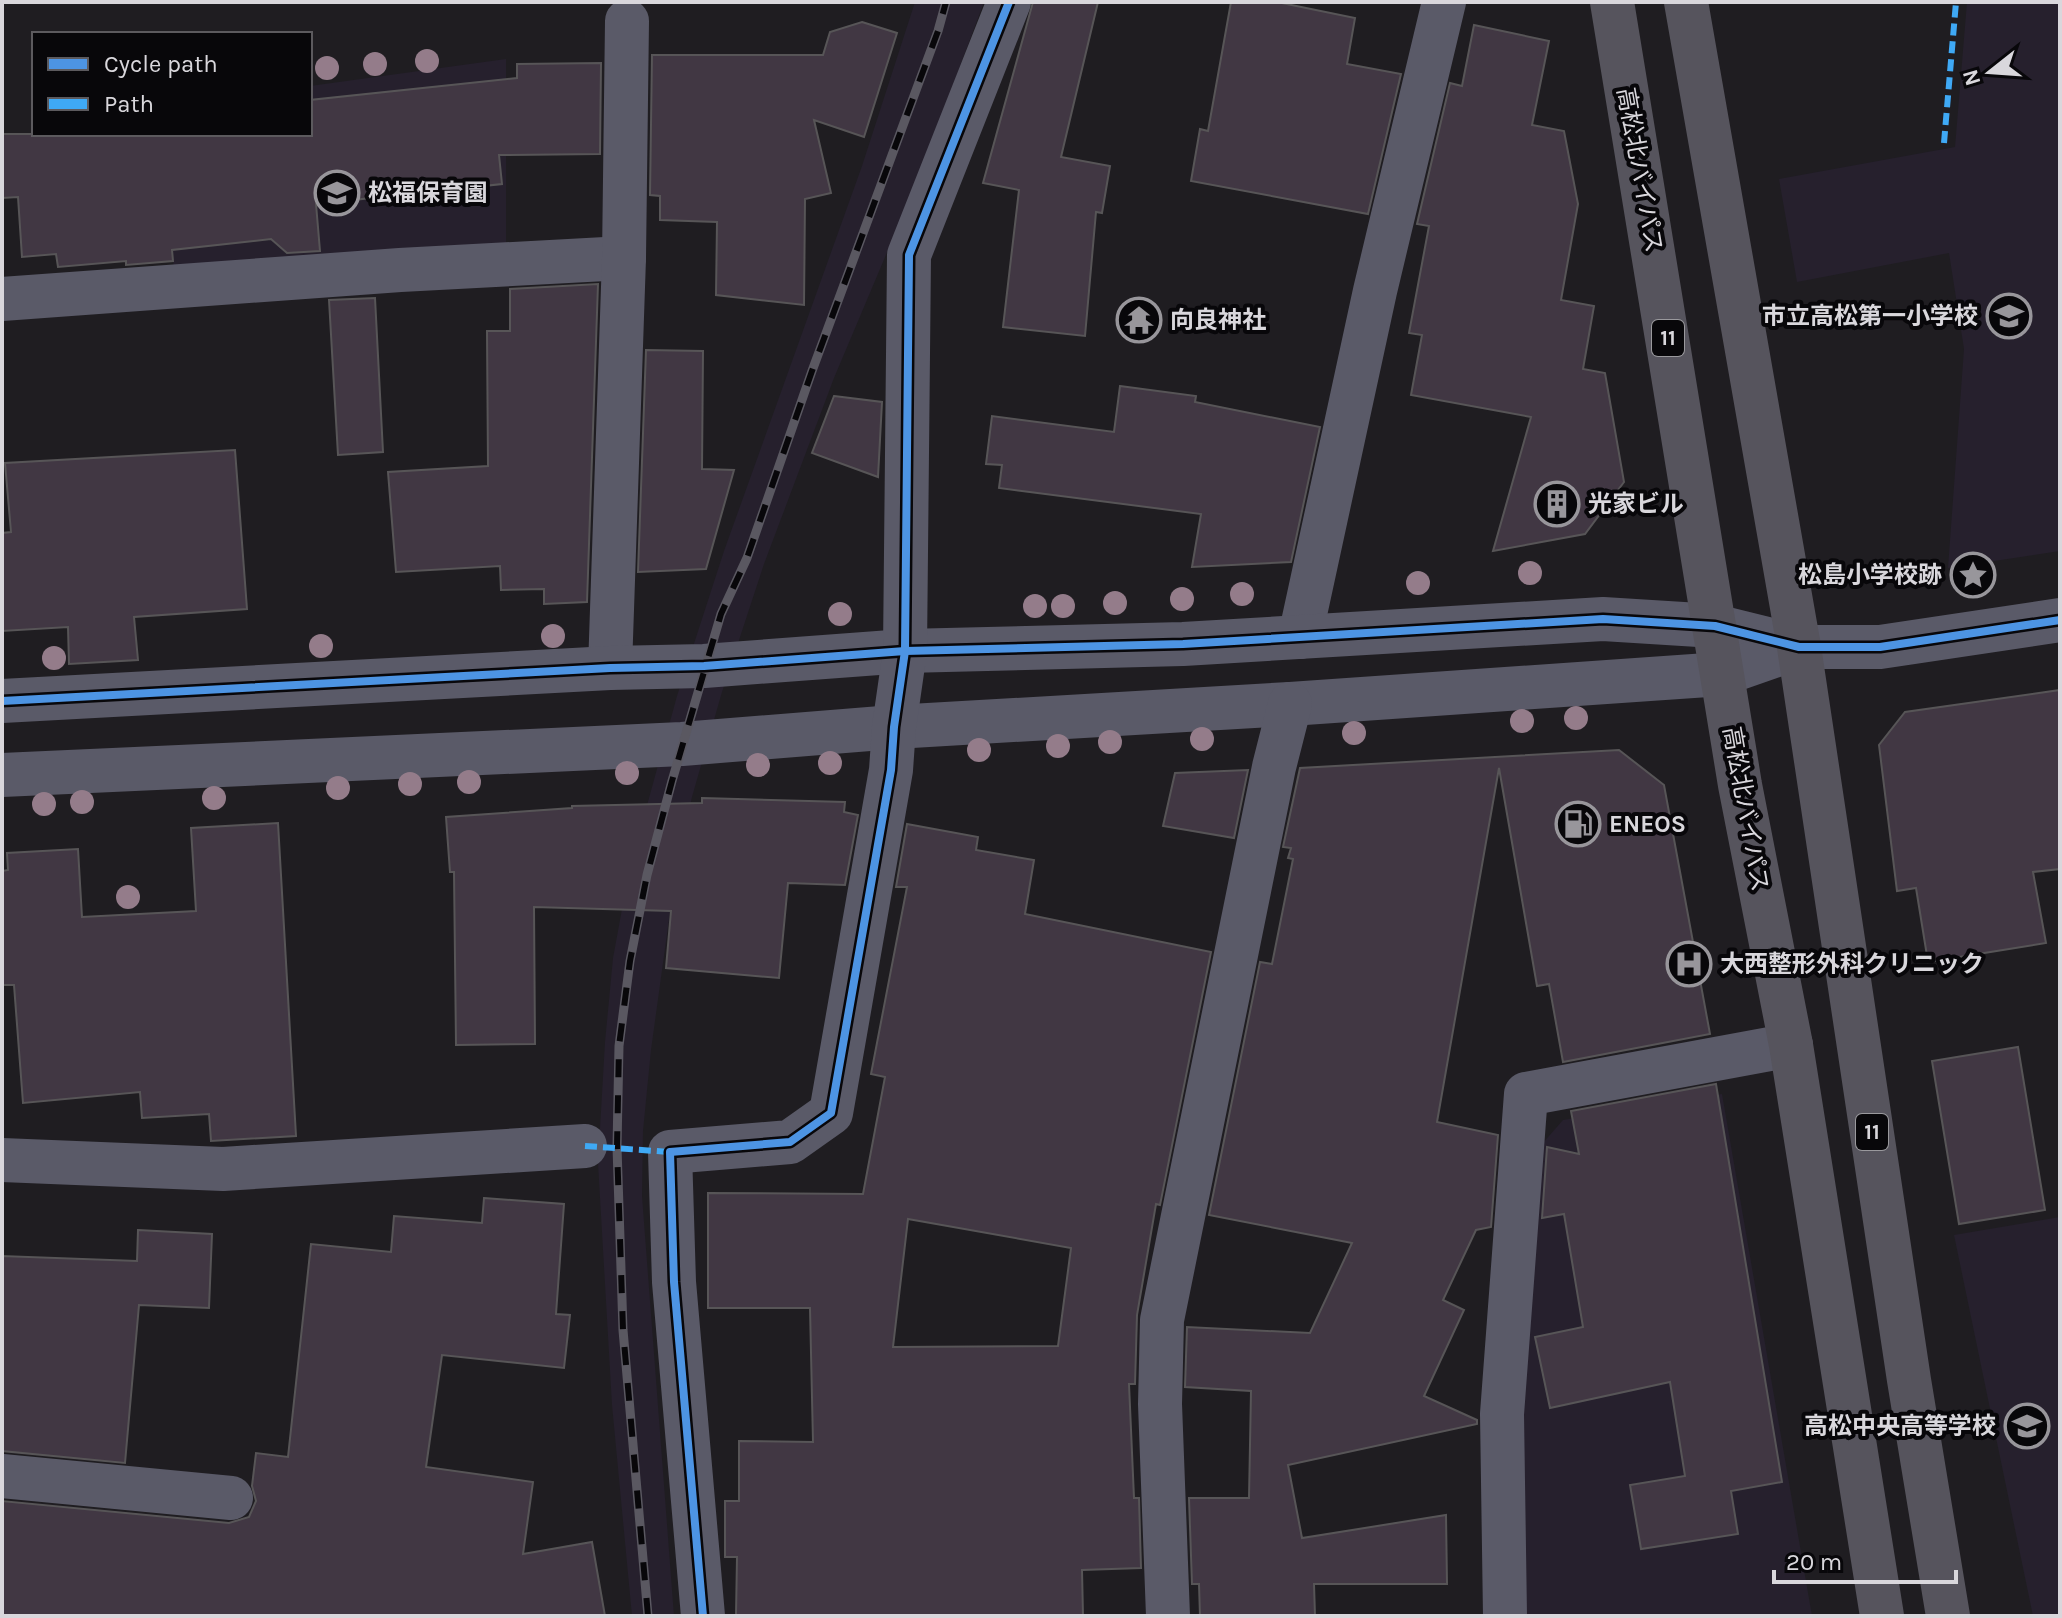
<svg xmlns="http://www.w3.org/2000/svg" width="2062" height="1618" font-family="Karla,'Noto Sans JP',sans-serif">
<rect width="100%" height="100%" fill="#1f1d21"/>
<g fill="#26202d">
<path d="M915,2H984L918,179L834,378L764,564L722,692L692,797L675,876L651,1050L643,1131L642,1196L674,1616H632L612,1405L598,1163L605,1042L613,958L629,871L677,696L724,551L862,166Z"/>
<path d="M1967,2H2060V551L1948,568L1964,349L1949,253L1797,282L1779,179L1955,147Z"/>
<path d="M506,59V252L174,272L164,134H310V86Z"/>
<path d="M1722,1094L1812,1616H1523L1522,1422L1542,1144L1563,1120Z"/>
<path d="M2060,1217V1616H2033L1954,1235Z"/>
</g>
<g fill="#413743" stroke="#575557" stroke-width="2" fill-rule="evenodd">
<path d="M1033,2H1098L1061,157L1110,166L1102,213L1096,212L1085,336L1003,327L1019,190L983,183Z"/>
<path d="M1231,2H1277L1355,18L1347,64L1401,74L1368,214L1191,181L1200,129L1208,131Z"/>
<path d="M862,22L897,33L864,137L814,120L831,193L805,199L804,305L716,295L717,222L660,220V196L650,195L652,55H823L830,32Z"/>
<path d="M1474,25L1549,41L1532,125L1564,131L1578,204L1561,300L1594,306L1583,369L1605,373L1624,482L1585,534L1493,551L1531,417L1411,395L1422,335L1409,333L1429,226L1417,224L1450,83L1462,86Z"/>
<path d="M601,63L600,154L499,155L502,184L316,204L320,251L287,253L271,239L172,250L173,261L126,265V261L58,267L56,254L22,257L18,197L2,198V134H310V100L517,78V64Z"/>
<path d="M598,284L587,602L544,604V589L501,590L500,566L396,572L388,472L488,466L487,331H510V289Z"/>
<path d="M375,298L383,452L338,455L329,300Z"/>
<path d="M646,350L703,351L702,469L734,470L706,569L638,572Z"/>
<path d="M1120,386L1196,396L1195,402L1320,427L1291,562L1192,567L1201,514L999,488L1002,465L986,464L992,416L1114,432Z"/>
<path d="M834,396L882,402L878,477L812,453Z"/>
<path d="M235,450L247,609L134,617L138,660L69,664L68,627L2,631V533L11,532L5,463Z"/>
<path d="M2060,690V869L2033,872L2046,943L1928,962L1916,888L1897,891L1879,745L1905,712Z"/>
<path d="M1619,750L1664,785L1710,1034L1563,1062L1549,984L1537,986L1499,768L1437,1122L1498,1135L1491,1227L1476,1230L1443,1300L1464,1310L1424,1396L1477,1420V1424L1288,1465L1302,1538L1446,1515L1447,1584H1314L1315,1616H1200L1199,1584H1192L1189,1498H1249L1251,1391L1185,1387L1187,1327L1310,1333L1352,1243L1209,1215L1260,962L1272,964L1293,859L1288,858L1291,848L1283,847L1300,768Z"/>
<path d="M1248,770L1234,838L1163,826L1175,773Z"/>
<path d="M702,798L845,802L844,812L858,815L845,885L788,883L779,978L666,968L671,911L534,907L535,1044L456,1045L454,872H450L446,817L572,808V806L702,803Z"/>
<path d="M278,823L296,1136L211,1141L209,1114L142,1118L140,1092L23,1103L14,985H2V871L8,870L7,853L78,849L82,917L196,911L191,828Z"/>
<path d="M907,824L978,837L976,850L1034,860L1025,914L1211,952L1160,1205L1156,1204L1137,1315L1135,1384H1129L1134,1498H1139L1141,1568L1082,1570L1083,1616H736L737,1557H725V1501H739V1441L813,1442L810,1308H708V1193L863,1194L885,1077L871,1074L907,887H896ZM908,1219L1071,1248L1058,1346L893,1347Z"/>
<path d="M2018,1047L2045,1210L1959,1224L1932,1061Z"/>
<path d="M1716,1084L1782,1482L1731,1491L1738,1534L1641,1549L1630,1485L1685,1476L1670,1382L1550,1408L1535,1337L1583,1327L1564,1214L1542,1218L1547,1147L1579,1154L1571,1111Z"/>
<path d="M484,1198L564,1204L556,1314L570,1315L564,1368L442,1355L426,1467L533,1482L523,1554L592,1542L605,1616H2V1501L229,1523L249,1517L256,1501L252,1486L256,1453L288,1457L311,1244L391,1252L394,1216L482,1223Z"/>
<path d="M138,1230L212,1234L209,1308L139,1305L125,1463L2,1451V1256L137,1261Z"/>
</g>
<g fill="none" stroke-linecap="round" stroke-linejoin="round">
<g stroke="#5a5a68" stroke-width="44">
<path d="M2,299L400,270L624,258"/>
<path d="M1300,637L1375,291L1444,2"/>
<path d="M610,668L624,258L627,21"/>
<path d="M2,701L610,668L704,666L905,651L1183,644L1603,619L1715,626L1799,647H1880L2060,620"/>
<path d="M2,775L682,744L894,727L1290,704L1722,674L1799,647"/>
<path d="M2,1160L223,1169L585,1146"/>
<path d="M2,1476L231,1498"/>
<path d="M703,1616L674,1282L670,1152L790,1142L831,1113L891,770L894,727L905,651L909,255L1009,2"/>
<path d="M1168,1616L1160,1404L1162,1320L1274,767L1290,704"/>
<path d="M1505,1616L1502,1414L1526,1094L1791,1045"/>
</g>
<g stroke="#56545d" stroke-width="44">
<path d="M1612,2L1740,785L1791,1045L1882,1616"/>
<path d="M1686,2L1799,647L1909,1380L1948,1616"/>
</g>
<g stroke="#5a5861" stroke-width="9">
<path id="rail" d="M648,1616L623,1330L617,1147L619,1046L630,961L647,875L672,781L721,614L747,558L812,371L938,31L946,2"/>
</g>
<use href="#rail" stroke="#08070a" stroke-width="6" stroke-dasharray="18" stroke-linecap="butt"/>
<g stroke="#3fa9f5" stroke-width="6" stroke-dasharray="12 6" stroke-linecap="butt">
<path d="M1944,143L1956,2"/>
<path d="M585,1146L670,1152"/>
</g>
<g stroke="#08070a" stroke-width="13">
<g id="cycleway">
<path d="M2,701L610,668L704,666L905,651L1183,644L1603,619L1715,626L1799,647H1880L2060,620"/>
<path d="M703,1616L674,1282L670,1152L790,1142L831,1113L891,770L894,727L905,651L909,255L1009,2"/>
</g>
</g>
<use href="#cycleway" stroke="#4d94e3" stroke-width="8"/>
</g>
<g fill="#947c8a">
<circle cx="427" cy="61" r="12"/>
<circle cx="375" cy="64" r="12"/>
<circle cx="327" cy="68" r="12"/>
<circle cx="1530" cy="573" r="12"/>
<circle cx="1418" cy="583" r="12"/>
<circle cx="1242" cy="594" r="12"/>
<circle cx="1182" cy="599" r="12"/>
<circle cx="1115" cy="603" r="12"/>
<circle cx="1035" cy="606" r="12"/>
<circle cx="1063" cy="606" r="12"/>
<circle cx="840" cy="614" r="12"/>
<circle cx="553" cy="636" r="12"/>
<circle cx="321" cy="646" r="12"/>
<circle cx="54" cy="658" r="12"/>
<circle cx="1576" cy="718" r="12"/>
<circle cx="1522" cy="721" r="12"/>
<circle cx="1354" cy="733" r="12"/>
<circle cx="1202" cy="739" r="12"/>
<circle cx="1110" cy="742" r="12"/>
<circle cx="1058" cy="746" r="12"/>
<circle cx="979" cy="750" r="12"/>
<circle cx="830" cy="763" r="12"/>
<circle cx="758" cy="765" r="12"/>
<circle cx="627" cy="773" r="12"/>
<circle cx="469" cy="782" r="12"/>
<circle cx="410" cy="784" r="12"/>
<circle cx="338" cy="788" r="12"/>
<circle cx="214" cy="798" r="12"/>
<circle cx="82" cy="802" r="12"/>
<circle cx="44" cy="804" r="12"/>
<circle cx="128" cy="897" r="12"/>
</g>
<defs>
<g id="school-ring" transform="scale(2.3)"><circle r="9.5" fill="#08070a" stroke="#98969b" stroke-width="1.5"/><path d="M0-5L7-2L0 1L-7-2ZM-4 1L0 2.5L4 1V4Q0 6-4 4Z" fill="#98969b"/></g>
<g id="temple-ring" transform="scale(2.3)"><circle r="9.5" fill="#08070a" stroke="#98969b" stroke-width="1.5"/><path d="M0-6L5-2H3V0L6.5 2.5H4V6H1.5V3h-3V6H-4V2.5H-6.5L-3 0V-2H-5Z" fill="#98969b"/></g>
<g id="building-ring" transform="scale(2.3)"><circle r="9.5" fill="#08070a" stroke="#98969b" stroke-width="1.5"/><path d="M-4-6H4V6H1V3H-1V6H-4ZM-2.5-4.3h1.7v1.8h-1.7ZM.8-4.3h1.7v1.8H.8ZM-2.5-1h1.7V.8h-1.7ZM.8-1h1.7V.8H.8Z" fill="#98969b"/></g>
<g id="sight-ring" transform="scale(2.3)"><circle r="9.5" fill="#08070a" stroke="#98969b" stroke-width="1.5"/><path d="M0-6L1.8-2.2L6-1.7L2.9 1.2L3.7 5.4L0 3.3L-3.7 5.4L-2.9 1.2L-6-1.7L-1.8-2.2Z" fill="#98969b"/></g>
<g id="fuel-ring" transform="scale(2.3)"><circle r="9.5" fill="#08070a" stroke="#98969b" stroke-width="1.5"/><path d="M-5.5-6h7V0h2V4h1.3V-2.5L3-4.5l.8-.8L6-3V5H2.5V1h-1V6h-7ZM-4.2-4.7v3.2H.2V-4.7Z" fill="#98969b"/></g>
<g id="hospital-ring" transform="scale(2.3)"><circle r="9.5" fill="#08070a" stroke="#98969b" stroke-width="1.5"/><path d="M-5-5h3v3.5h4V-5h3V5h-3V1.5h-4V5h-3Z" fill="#98969b"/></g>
</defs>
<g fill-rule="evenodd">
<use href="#school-ring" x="337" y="193"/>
<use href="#school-ring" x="2009" y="316"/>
<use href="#temple-ring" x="1139" y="320"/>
<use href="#building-ring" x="1557" y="504"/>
<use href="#sight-ring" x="1973" y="575"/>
<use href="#fuel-ring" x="1578" y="824"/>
<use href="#hospital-ring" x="1689" y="964"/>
<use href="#school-ring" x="2027" y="1426"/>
</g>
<g text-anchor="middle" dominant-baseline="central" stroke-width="8" stroke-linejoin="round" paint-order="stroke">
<g fill="#08070a" stroke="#9a999d" stroke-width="2">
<rect x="1652" y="320" width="32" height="36" rx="6"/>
<rect x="1856" y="1114" width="32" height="36" rx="6"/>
</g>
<g font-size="22" font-weight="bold" fill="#d9d7dc">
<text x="1668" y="338">11</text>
<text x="1872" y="1132">11</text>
</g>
<g font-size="24" fill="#d9d7dc" stroke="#08070a">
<text transform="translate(1640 170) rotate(80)">高松北バイパス</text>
<text transform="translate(1746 809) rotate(80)">高松北バイパス</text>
</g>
<g font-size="24" font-weight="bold" fill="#d9d7dc" stroke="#08070a" text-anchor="start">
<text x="368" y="193">松福保育園</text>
<text x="1978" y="316" text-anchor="end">市立高松第一小学校</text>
<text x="1170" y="320">向良神社</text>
<text x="1588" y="504">光家ビル</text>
<text x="1942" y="575" text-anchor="end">松島小学校跡</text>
<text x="1609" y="824">ENEOS</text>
<text x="1720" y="964">大西整形外科クリニック</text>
<text x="1996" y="1426" text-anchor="end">高松中央高等学校</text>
</g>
</g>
<rect width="2062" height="1618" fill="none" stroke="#d9d7dc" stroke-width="8"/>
<rect x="32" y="32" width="280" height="104" fill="#08070a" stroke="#5c5a5e" stroke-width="2"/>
<rect x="48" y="58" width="40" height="12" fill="#4d94e3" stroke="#5c5a5e" stroke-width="2"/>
<text x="104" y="72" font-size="24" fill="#d9d7dc">Cycle path</text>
<rect x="48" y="98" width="40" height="12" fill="#3fa9f5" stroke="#5c5a5e" stroke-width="2"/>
<text x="104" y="112" font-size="24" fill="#d9d7dc">Path</text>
<g transform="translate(1990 72) rotate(253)" stroke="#08070a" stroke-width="6" paint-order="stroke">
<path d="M0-6L14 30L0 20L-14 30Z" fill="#d9d7dc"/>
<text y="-12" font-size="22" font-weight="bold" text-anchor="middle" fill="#d9d7dc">N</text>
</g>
<path d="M1774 1570v12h182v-12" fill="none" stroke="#d9d7dc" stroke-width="4"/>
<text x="1786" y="1570" font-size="24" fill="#d9d7dc" stroke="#08070a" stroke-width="6" paint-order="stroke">20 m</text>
</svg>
